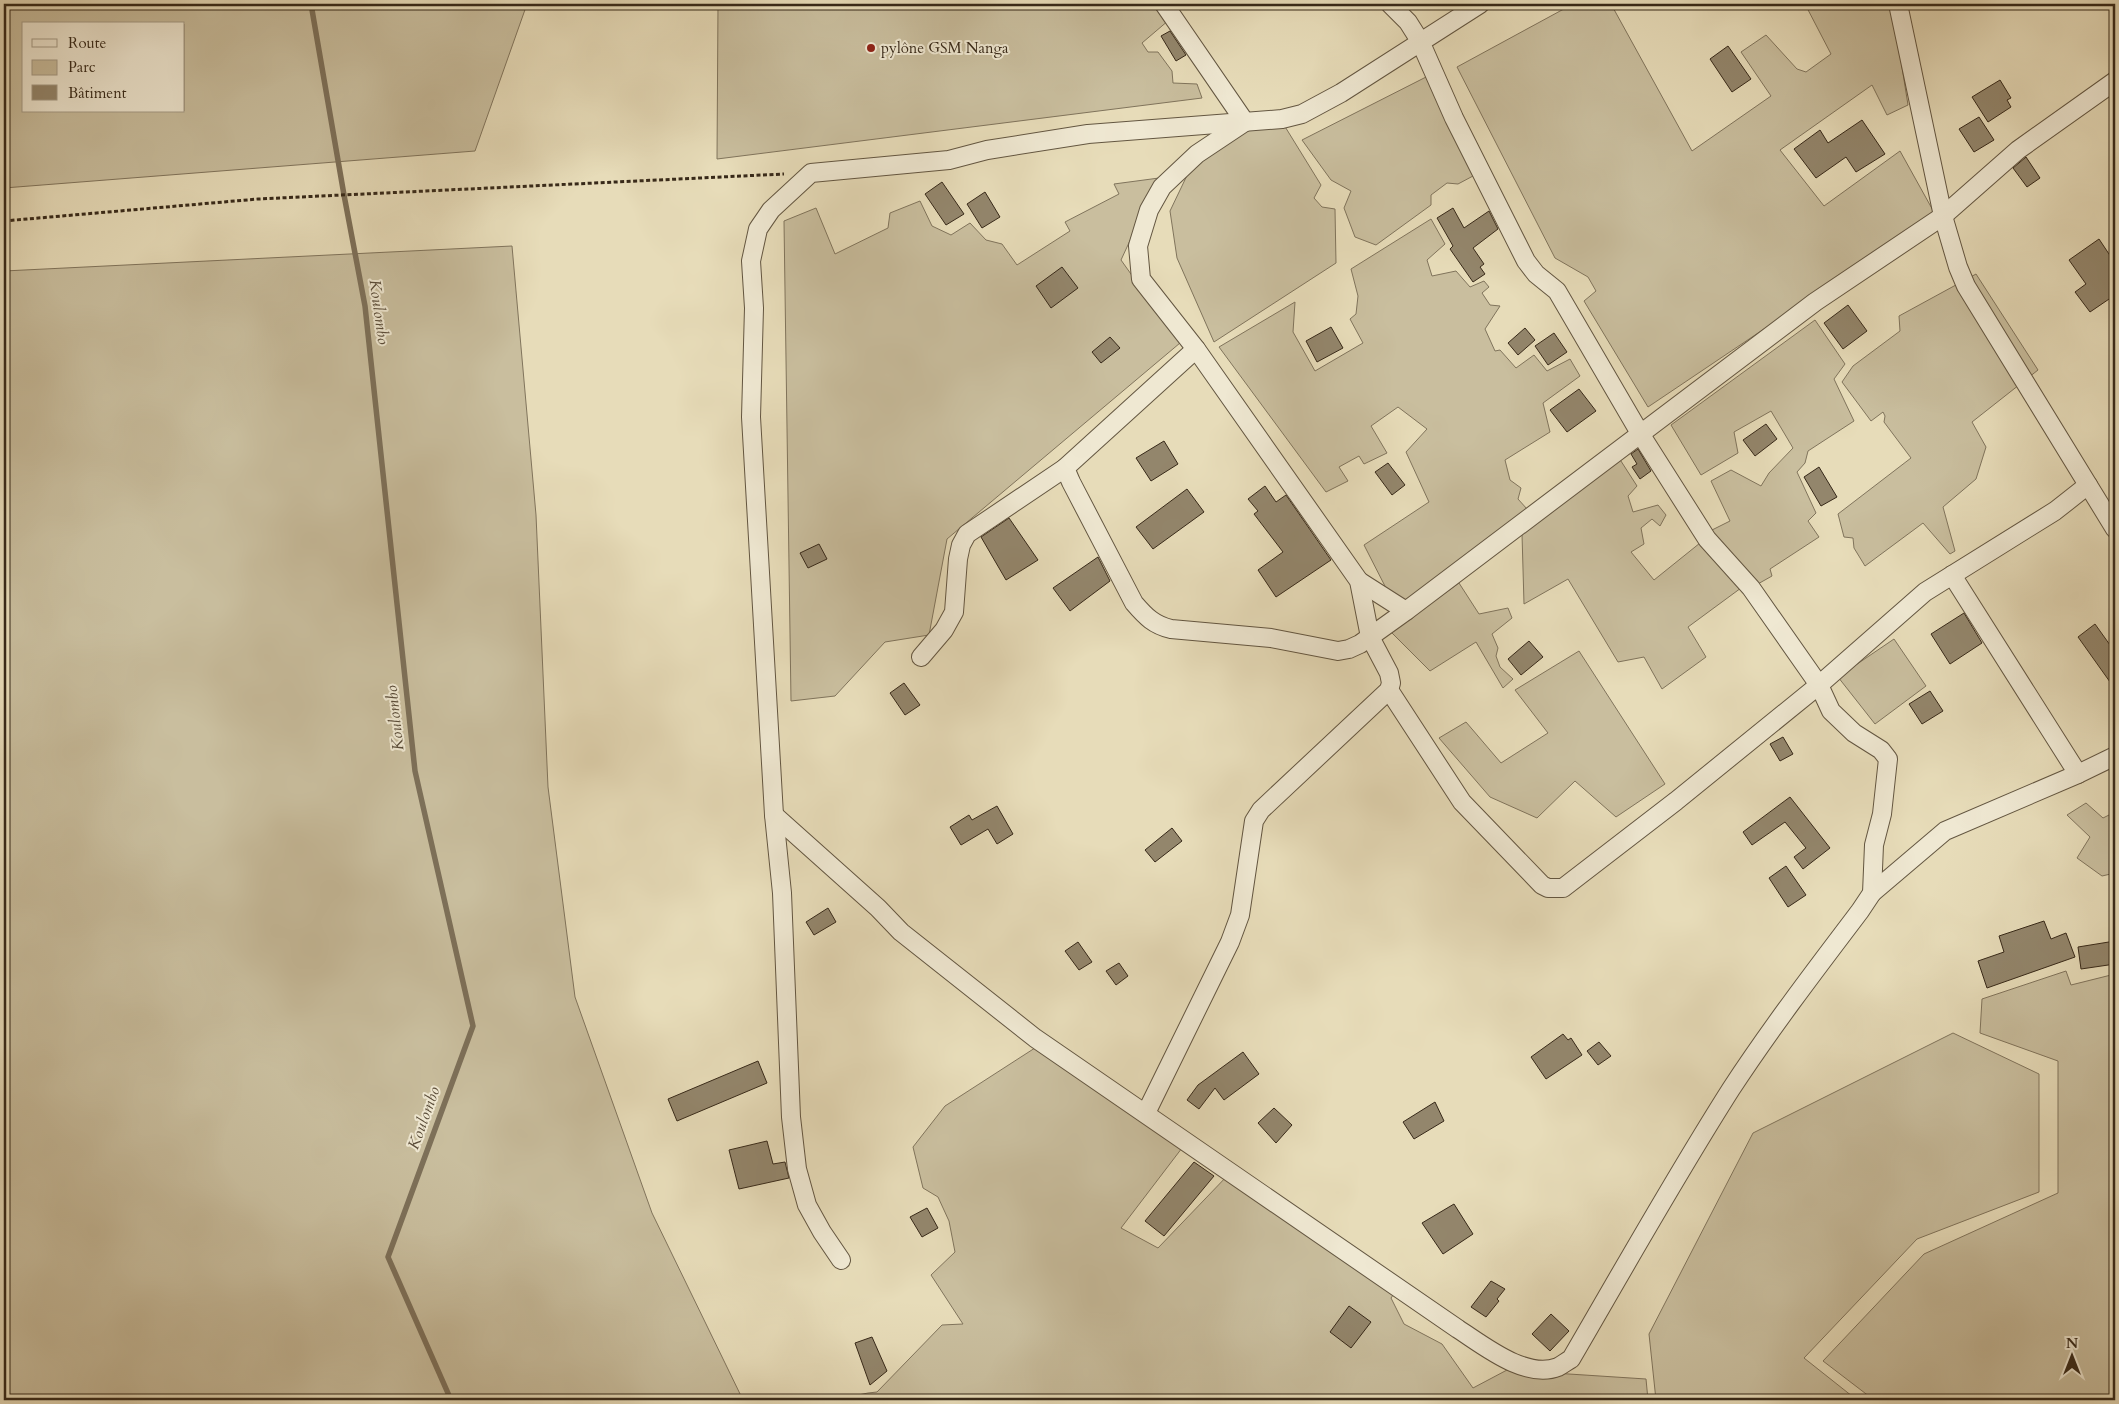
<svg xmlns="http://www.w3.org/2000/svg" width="2119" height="1404" font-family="Cardo,serif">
<rect width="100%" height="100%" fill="#e7dcb9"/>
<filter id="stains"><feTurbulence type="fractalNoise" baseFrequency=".004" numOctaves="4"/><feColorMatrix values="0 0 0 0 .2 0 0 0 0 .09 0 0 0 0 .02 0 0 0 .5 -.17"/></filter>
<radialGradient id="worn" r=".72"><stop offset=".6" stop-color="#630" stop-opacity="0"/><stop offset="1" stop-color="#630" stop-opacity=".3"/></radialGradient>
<g fill="#c9be9e" stroke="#80745c" fill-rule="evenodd">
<path d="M4,4H527L475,151L4,188ZM24,24H184V111H24Z"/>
<path d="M718,4H1158L1169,20L1142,43L1148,52H1158L1172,71L1173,83L1197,84L1202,98L717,159Z"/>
<path d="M1573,4H1611L1692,151L1771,96L1741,52L1766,35L1797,69L1806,72L1831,54L1805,4H1892L1908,105L1887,115L1872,85L1780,150L1824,206L1900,151L1935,214L1648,407L1584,301L1596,291L1588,277L1555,258L1457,67Z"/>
<path d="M1428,76L1473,176L1458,184L1447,183L1431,195V205L1376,245L1355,237L1344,208L1351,191L1331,180L1302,140Z"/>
<path d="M1284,125L1321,185L1314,198L1322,207L1335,209L1336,263L1214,342L1177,258L1170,211L1192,165L1252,127Z"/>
<path d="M1159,178L1121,260L1180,343L947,539L929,635L885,642L835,696L791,701L784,221L816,208L835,254L888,228L890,213L920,201L932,226L951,235L970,223L986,240L1002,244L1017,265L1070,231L1065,222L1119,194L1114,184Z"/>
<path d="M1431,219L1445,244L1427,260L1432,276L1456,271L1470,287L1484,281L1489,287L1482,293L1490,305L1500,306L1485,329L1495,351L1500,350L1516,368L1534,355L1547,371L1570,359L1580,376L1543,403L1550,432L1505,460L1510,480L1521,488L1518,499L1527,509L1405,603L1388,592L1364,545L1429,502L1406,452L1427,429L1398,407L1371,426L1387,453L1364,464L1359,456L1339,467L1348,481L1326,492L1219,347L1295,302L1293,332L1315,371L1363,343L1350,319L1356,314L1358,296L1351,269Z"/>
<path d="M512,246L536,515L548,787L575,997L652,1213L743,1400H4V271Z"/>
<path d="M1976,274L2038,370L1972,422L1986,447L1976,479L1943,507L1955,551L1950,554L1923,523L1865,566L1854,548L1853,538L1844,537L1838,514L1911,458L1884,422L1885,416L1883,412L1871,421L1842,382L1853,366L1900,331L1899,316Z"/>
<path d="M1815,320L1845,364L1834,379L1854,421L1808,451L1805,463L1797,472L1816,513L1808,521L1819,537L1770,569L1772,576L1756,585L1710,531L1730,521L1711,481L1731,470L1761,486L1769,473L1793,448L1771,411L1734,432L1738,453L1701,475L1671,425Z"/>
<path d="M1619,458L1637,486L1628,496L1633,512L1658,505L1666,515L1660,526L1652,519L1641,528L1644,544L1631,552L1654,580L1700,543L1741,588L1688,627L1706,657L1662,689L1644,657L1618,662L1568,579L1524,604L1522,534Z"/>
<path d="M1459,583L1479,614L1508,608L1512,618L1492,634L1498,648L1496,656L1500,667L1513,679L1503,688L1476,642L1430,671L1391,632Z"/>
<path d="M1894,639L1926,686L1875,724L1838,677Z"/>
<path d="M1579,651L1665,784L1616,817L1575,781L1537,818L1490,797L1439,738L1466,722L1501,763L1548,733L1515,690Z"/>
<path d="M2086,803L2103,818L2115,812V873L2102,876L2077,858L2090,837L2067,815Z"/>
<path d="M2066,971L2071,985L2115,974V1400H1874L1823,1361L1924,1254L2058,1193V1061L1980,1033L1982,999Z"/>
<path d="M1953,1033L2039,1074V1192L1917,1239L1804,1358L1857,1400H1656L1649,1334L1753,1133Z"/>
<path d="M1038,1046L1182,1148L1121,1228L1158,1248L1229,1174L1396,1291L1391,1298L1404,1324L1442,1344L1473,1388L1507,1370L1646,1379L1648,1400H834L868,1393L877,1392L942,1325L963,1324L931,1275L955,1252L949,1221L938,1197L923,1188L913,1147L945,1106Z"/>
</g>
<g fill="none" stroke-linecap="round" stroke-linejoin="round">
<path stroke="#7d7059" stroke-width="5.5" d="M311,4L344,195L365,306L415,771L473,1026L388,1257L451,1400"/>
</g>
<g fill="#93866c" stroke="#372919">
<path d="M1170,31L1186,55L1176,61L1161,36Z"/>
<path d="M1728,46L1751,79L1732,92L1710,59Z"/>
<path d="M2000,80L2011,98L2007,100L2011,107L1988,122L1972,97Z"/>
<path d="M1979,117L1994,140L1974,152L1959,129Z"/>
<path d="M1862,120L1885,154L1856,172L1846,157L1816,178L1794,149L1820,130L1828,143Z"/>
<path d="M2026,157L2040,178L2027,187L2013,168Z"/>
<path d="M942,182L964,214L946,225L925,194Z"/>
<path d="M985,192L1000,217L982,228L967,204Z"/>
<path d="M1453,208L1464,228L1489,211L1498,229L1473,248L1484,264L1480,267L1485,274L1473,282L1450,249L1453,246L1437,218Z"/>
<path d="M2099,239L2115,263V295L2090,312L2075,292L2086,284L2069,260Z"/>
<path d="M1062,267L1078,288L1051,308L1036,286Z"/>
<path d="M1848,305L1867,331L1843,349L1824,323Z"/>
<path d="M1331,327L1343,348L1317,362L1306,341Z"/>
<path d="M1525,328L1535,340L1518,355L1508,343Z"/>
<path d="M1554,333L1567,352L1548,365L1535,346Z"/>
<path d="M1110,337L1120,348L1101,363L1092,352Z"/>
<path d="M1579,389L1596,411L1567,432L1550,410Z"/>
<path d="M1766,424L1777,439L1755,456L1743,440Z"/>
<path d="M1164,441L1178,464L1151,481L1136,458Z"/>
<path d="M1638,449L1651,471L1640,479L1632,467L1637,464L1631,454Z"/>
<path d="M1388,463L1405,485L1392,495L1375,472Z"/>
<path d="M1819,467L1837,497L1821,506L1804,477Z"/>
<path d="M1265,486L1276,502L1286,495L1331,560L1276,597L1258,570L1283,552L1254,514L1258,511L1248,499Z"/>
<path d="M1187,489L1204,512L1153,549L1136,527Z"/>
<path d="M1009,518L1038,560L1006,580L981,537Z"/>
<path d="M819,544L827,559L808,568L800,553Z"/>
<path d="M1098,557L1110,581L1070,611L1053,588Z"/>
<path d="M1964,613L1982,643L1950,664L1931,634Z"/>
<path d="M2095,624L2115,652V689L2078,637Z"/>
<path d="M1529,641L1543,657L1521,675L1508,659Z"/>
<path d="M904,683L920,705L905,715L890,693Z"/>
<path d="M1930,691L1943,711L1922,724L1909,704Z"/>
<path d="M1783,737L1793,754L1780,761L1770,744Z"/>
<path d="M1790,797L1830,848L1803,869L1794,857L1806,848L1785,822L1752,845L1743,832Z"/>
<path d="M997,806L1013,834L997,844L988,829L961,845L950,827L969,815L972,820Z"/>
<path d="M1172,828L1182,841L1155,862L1145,850Z"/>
<path d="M1786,866L1806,895L1788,907L1769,878Z"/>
<path d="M828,908L836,922L814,935L806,922Z"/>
<path d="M2044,921L2051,939L2066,933L2075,957L1987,988L1978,961L2004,952L1999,936Z"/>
<path d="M2115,941V964L2081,969L2078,947Z"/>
<path d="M1078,942L1092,962L1079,970L1065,951Z"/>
<path d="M1119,963L1128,976L1116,985L1106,971Z"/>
<path d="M1563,1034L1568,1040L1571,1038L1582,1055L1546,1079L1531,1057Z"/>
<path d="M1599,1042L1611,1056L1598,1065L1587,1051Z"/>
<path d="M1243,1052L1259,1074L1224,1100L1215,1088L1199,1109L1187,1100L1198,1085Z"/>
<path d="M758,1061L767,1083L677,1121L668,1099Z"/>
<path d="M1435,1102L1444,1121L1414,1139L1403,1122Z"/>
<path d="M1274,1108L1292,1125L1276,1143L1258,1123Z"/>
<path d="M767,1141L773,1164L785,1162L789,1178L739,1189L729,1150Z"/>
<path d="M1194,1162L1214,1176L1164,1236L1145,1221Z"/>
<path d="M1454,1204L1473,1234L1443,1254L1422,1223Z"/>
<path d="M927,1208L938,1228L922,1237L910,1217Z"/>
<path d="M1491,1281L1505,1289L1497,1299L1499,1301L1486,1317L1471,1307Z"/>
<path d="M1349,1306L1371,1322L1351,1348L1330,1332Z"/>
<path d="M1551,1314L1569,1331L1550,1351L1532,1334Z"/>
<path d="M872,1337L887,1371L870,1385L855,1343Z"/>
</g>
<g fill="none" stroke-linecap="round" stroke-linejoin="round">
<g stroke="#635641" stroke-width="20">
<g id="street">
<path d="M1898,4L1943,216L1958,267L1966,286L2115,529"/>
<path d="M1196,349L1065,468L1071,482L1134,603C1146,617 1154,625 1171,629L1271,638L1338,651L1349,649L1360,644L1406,611L1815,302L1943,216L2018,150L2115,81"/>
<path d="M1952,575L2078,774"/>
<path d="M1359,581L1406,611"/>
<path d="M921,657L944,630L954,612L958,559L961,545L967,534L1065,468"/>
<path d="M1389,690L1462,802L1542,885L1548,888H1563L1676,801L1819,685L1925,592L2055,511L2088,485"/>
<path d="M774,815L878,908L901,932L1035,1038L1458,1329C1483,1345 1526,1380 1558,1367C1562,1365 1567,1361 1571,1359C1624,1268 1675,1177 1731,1089C1771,1028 1816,969 1860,911L1872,893L1874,845L1882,814L1888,759L1881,750L1854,733L1831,711L1819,685L1751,588L1707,539L1641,435L1557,291L1536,274L1526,261L1454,118L1420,41L1408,22L1390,4"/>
<path d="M1872,893L1945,831L2078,774L2115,756"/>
<path d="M1146,1113L1230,942L1240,915L1254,821L1261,810L1389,690L1391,683L1389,673L1370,637L1359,581L1196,349L1141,279L1138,246L1149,210L1162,187L1197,154L1245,122L1164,4"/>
<path d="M841,1260L822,1232L807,1205L797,1169L791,1117L782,893L774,815L751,417L754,308L751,261L758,229L771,210L811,173L949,160L987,150L1088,134L1282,119L1302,114L1341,93L1480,4"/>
</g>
</g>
<path stroke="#372919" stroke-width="3" stroke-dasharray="4 2.5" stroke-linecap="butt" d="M4,221L258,199L784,174"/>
<use href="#street" stroke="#efe8d2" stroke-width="18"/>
</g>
<circle fill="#8f2418" stroke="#efe8d2" stroke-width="2" cx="871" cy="48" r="5"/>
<g text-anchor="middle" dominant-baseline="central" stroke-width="4" stroke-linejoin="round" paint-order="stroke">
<g font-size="15" fill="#372919" stroke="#efe8d2" text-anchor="start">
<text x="881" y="48">pylône GSM Nanga</text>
</g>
<g font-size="16" font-style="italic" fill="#5a4c39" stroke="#efe8d2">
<text transform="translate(379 312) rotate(82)">Koulombo</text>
<text transform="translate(395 718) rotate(-96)">Koulombo</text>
<text transform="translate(424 1118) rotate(-70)">Koulombo</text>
</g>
</g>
<rect width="2119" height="1404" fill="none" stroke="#e7dcb9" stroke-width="20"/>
<rect x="5" y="5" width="2109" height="1394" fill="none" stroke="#372919" stroke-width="2.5"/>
<rect x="10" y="10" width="2099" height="1384" fill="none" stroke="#372919"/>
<rect x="22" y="22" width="162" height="90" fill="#efe8d2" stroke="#a59c88"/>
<rect x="32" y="39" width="25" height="8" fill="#efe8d2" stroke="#a59c88"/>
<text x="68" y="48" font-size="15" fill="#372919">Route</text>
<rect x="32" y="60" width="25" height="15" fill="#c9be9e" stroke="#a59c88"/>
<text x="68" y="72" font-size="15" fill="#372919">Parc</text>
<rect x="32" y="85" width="25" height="15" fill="#93866c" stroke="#a59c88"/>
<text x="68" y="98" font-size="15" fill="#372919">Bâtiment</text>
<g transform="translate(2072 1356)" stroke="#efe8d2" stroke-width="4" paint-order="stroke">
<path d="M0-4L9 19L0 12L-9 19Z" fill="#372919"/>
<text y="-8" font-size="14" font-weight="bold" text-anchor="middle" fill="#372919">N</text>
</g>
<rect width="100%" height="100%" filter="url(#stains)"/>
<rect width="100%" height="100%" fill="url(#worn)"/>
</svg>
